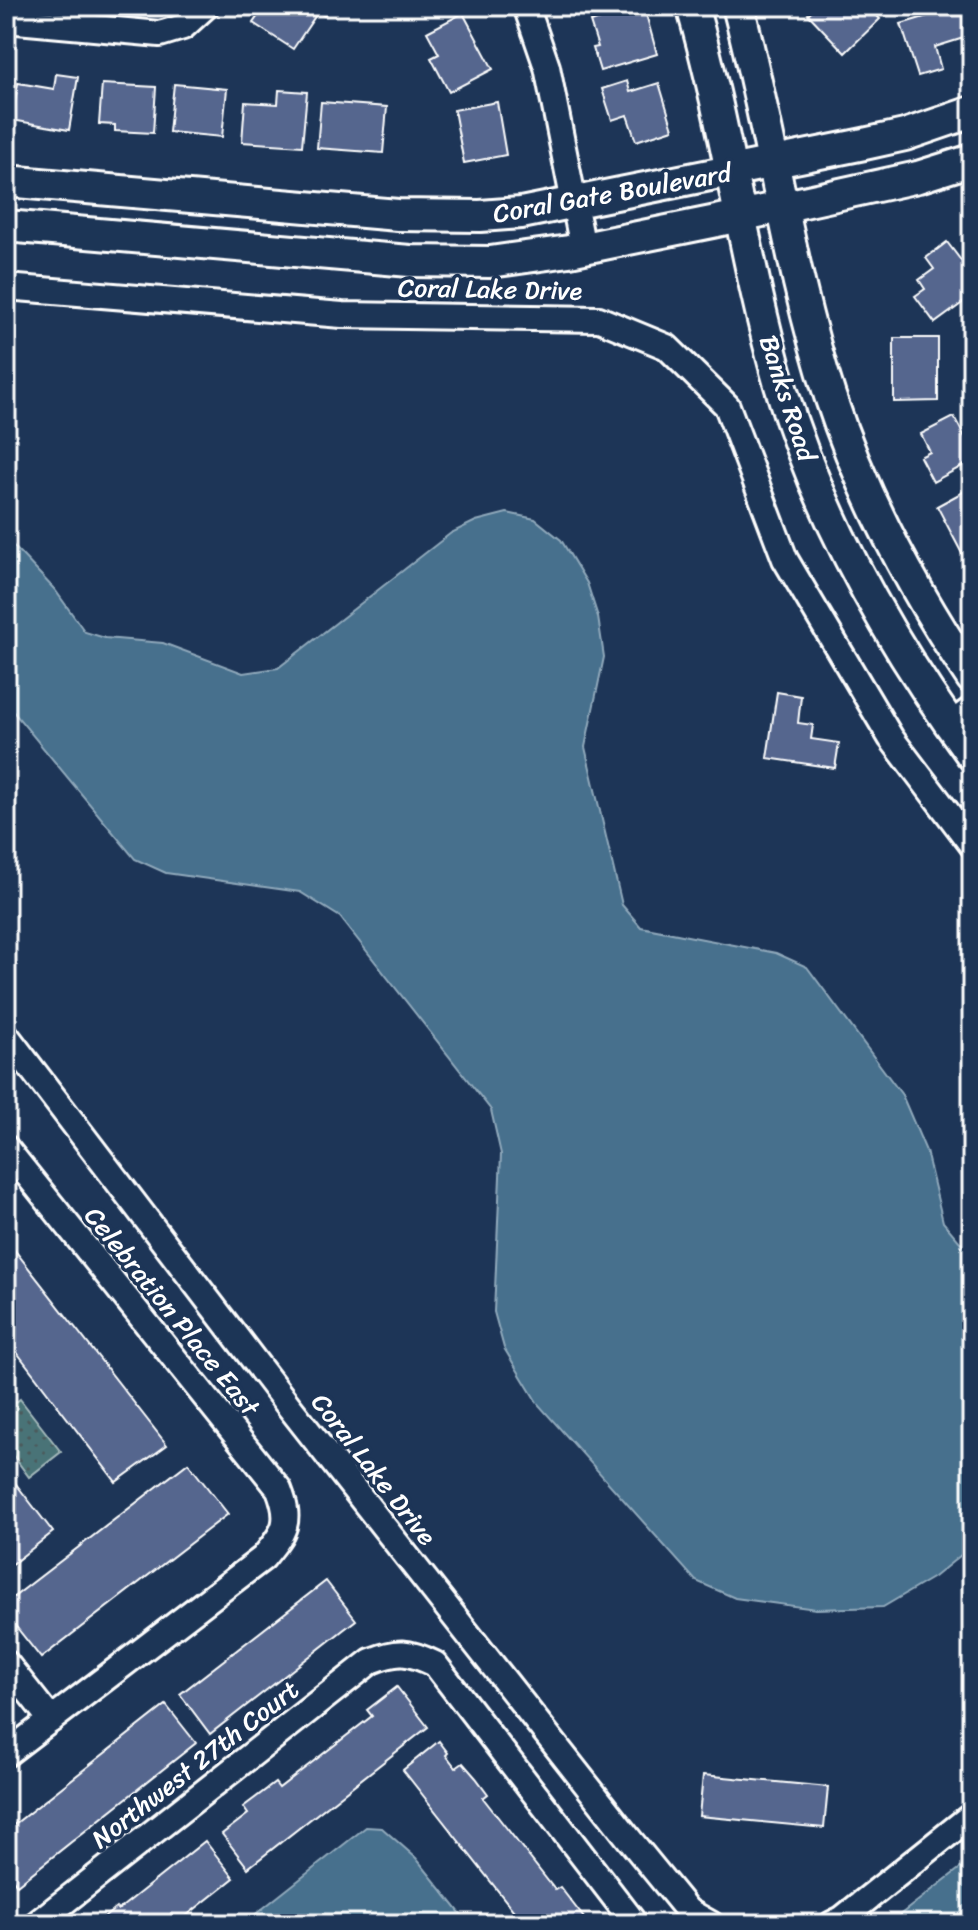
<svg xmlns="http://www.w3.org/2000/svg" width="978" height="1930" font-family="Sriracha,sans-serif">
<defs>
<pattern id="park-dots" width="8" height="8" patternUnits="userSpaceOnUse" patternTransform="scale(2)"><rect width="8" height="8" fill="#4a7377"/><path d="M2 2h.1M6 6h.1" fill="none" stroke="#4b5a5b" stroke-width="1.8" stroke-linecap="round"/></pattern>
</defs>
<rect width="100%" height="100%" fill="#1d3557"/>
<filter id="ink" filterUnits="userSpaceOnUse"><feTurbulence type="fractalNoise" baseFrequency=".0125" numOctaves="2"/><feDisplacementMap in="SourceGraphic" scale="16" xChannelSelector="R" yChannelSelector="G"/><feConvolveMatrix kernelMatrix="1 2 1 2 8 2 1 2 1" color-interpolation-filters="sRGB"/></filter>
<g filter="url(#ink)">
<path fill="url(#park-dots)" stroke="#a4b9bb" stroke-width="2" d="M20,1399L61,1452L29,1477L6,1446V1410Z"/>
<g fill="#466f8d" stroke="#90a9bb" stroke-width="2">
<path d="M507,513L535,519L561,540L587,583L598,617L604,657L585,747L622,905L641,927L776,953L807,967L902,1095L926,1151L943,1222L972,1256V1546L934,1577L883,1607L816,1609L735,1598L696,1581L538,1404L504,1348L494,1312L501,1154L491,1110L340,917L300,892L166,873L135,859L6,703V538L55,590L85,632L105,638L163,643L243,673L278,668L451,533L476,521Z"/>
<path d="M366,1827L382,1828L416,1858L469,1924H243Z"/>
<path d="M972,1859V1924H888Z"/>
</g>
<g fill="#54668e" stroke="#fff" stroke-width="2">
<path d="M265,6H331L324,16L318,12L293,49L253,23Z"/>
<path d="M817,6H868L880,19L845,53L808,14Z"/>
<path d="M961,6L970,36L935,47L941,69L918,76L901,24Z"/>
<path d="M644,7L657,54L600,71L593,48L598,47L590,22Z"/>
<path d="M463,13L493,69L449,92L431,58L439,54L427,32Z"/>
<path d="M56,74L78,77L69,130L12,120L18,83L54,89Z"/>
<path d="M627,81L630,92L659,83L673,129L636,141L627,115L612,120L602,89Z"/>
<path d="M102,84L156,87L153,133L115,131V125L99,124Z"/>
<path d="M174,84L227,89L222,137L169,132Z"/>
<path d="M279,90L307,92L302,146L242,142L245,102L278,104Z"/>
<path d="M321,102L387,107L383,153L317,148Z"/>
<path d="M497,102L506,155L464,163L454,110Z"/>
<path d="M947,242L972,275V296L935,323L915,296L925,289L919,280L934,269L926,258Z"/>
<path d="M894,338H938V401L894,402Z"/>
<path d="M954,417L972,450V461L933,482L920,457L930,452L921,434Z"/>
<path d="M972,487V560L967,563L937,506Z"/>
<path d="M777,692L801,696L798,723L813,725L811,739L839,743L835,768L767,758Z"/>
<path d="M6,1239L167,1445L116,1482L6,1338Z"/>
<path d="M188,1463L228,1514L41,1658L6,1614V1603Z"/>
<path d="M6,1471L53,1532L6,1569Z"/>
<path d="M326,1581L356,1620L210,1734L180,1694Z"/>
<path d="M397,1687L428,1727L248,1868L222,1834L248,1814L243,1807L275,1783L279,1788L372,1716L367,1710Z"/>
<path d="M166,1705L196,1743L17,1885L6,1871V1831Z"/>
<path d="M439,1741L448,1753L446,1755L456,1768L463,1763L476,1778L488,1794L483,1798L555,1890L560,1887L584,1918L577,1924H524L403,1770Z"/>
<path d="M703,1775L828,1787L824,1828L699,1816Z"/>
<path d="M205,1841L234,1878L176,1924H96L116,1908L118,1910Z"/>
</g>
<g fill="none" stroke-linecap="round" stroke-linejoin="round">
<g stroke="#fff" stroke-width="30">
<g id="minor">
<path d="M526,6L547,67L583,248"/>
<path d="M6,20L160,34L183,27L206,6"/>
<path d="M6,287L342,315L599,319L667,347L727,406L785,559L891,738L972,845"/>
<path d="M950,725L972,709"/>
<path d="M6,1035L288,1405L630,1840L688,1911L711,1924"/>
<path d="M6,1148L279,1489C292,1523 285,1531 263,1558L6,1754"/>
<path d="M6,1663L51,1720"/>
<path d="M36,1924L371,1661C398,1650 408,1651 435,1664L635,1924"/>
<path d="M832,1924L842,1919L972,1815"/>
</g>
</g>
<g stroke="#fff" stroke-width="36">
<g id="tertiary">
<path d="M692,6C728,131 744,260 780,385C820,519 890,643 972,755"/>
<path d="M738,6C772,135 789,269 830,396C863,497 913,590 972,678"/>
<path d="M6,181L398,215L480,216L521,213L864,144L905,135L972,112"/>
<path d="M6,226L410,261L490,262L569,251L712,222L918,177L972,160"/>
</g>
</g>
<use href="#minor" stroke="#1d3557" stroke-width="24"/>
<use href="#tertiary" stroke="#1d3557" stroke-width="30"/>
</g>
</g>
<g text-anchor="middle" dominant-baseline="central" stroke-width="7" stroke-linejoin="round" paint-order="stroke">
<g font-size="26" fill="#fff" stroke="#1d3557">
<text transform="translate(612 193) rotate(-10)">Coral Gate Boulevard</text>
<text transform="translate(490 289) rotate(1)">Coral Lake Drive</text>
<text transform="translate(788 398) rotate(72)">Banks Road</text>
<text transform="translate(172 1311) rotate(51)">Celebration Place East</text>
<text transform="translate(374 1469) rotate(52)">Coral Lake Drive</text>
<text transform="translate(195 1764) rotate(-38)">Northwest 27th Court</text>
</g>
</g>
<rect width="978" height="1930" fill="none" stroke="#1d3557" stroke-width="32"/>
<rect x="16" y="16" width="946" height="1898" fill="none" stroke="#fff" stroke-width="3" filter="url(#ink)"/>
</svg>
